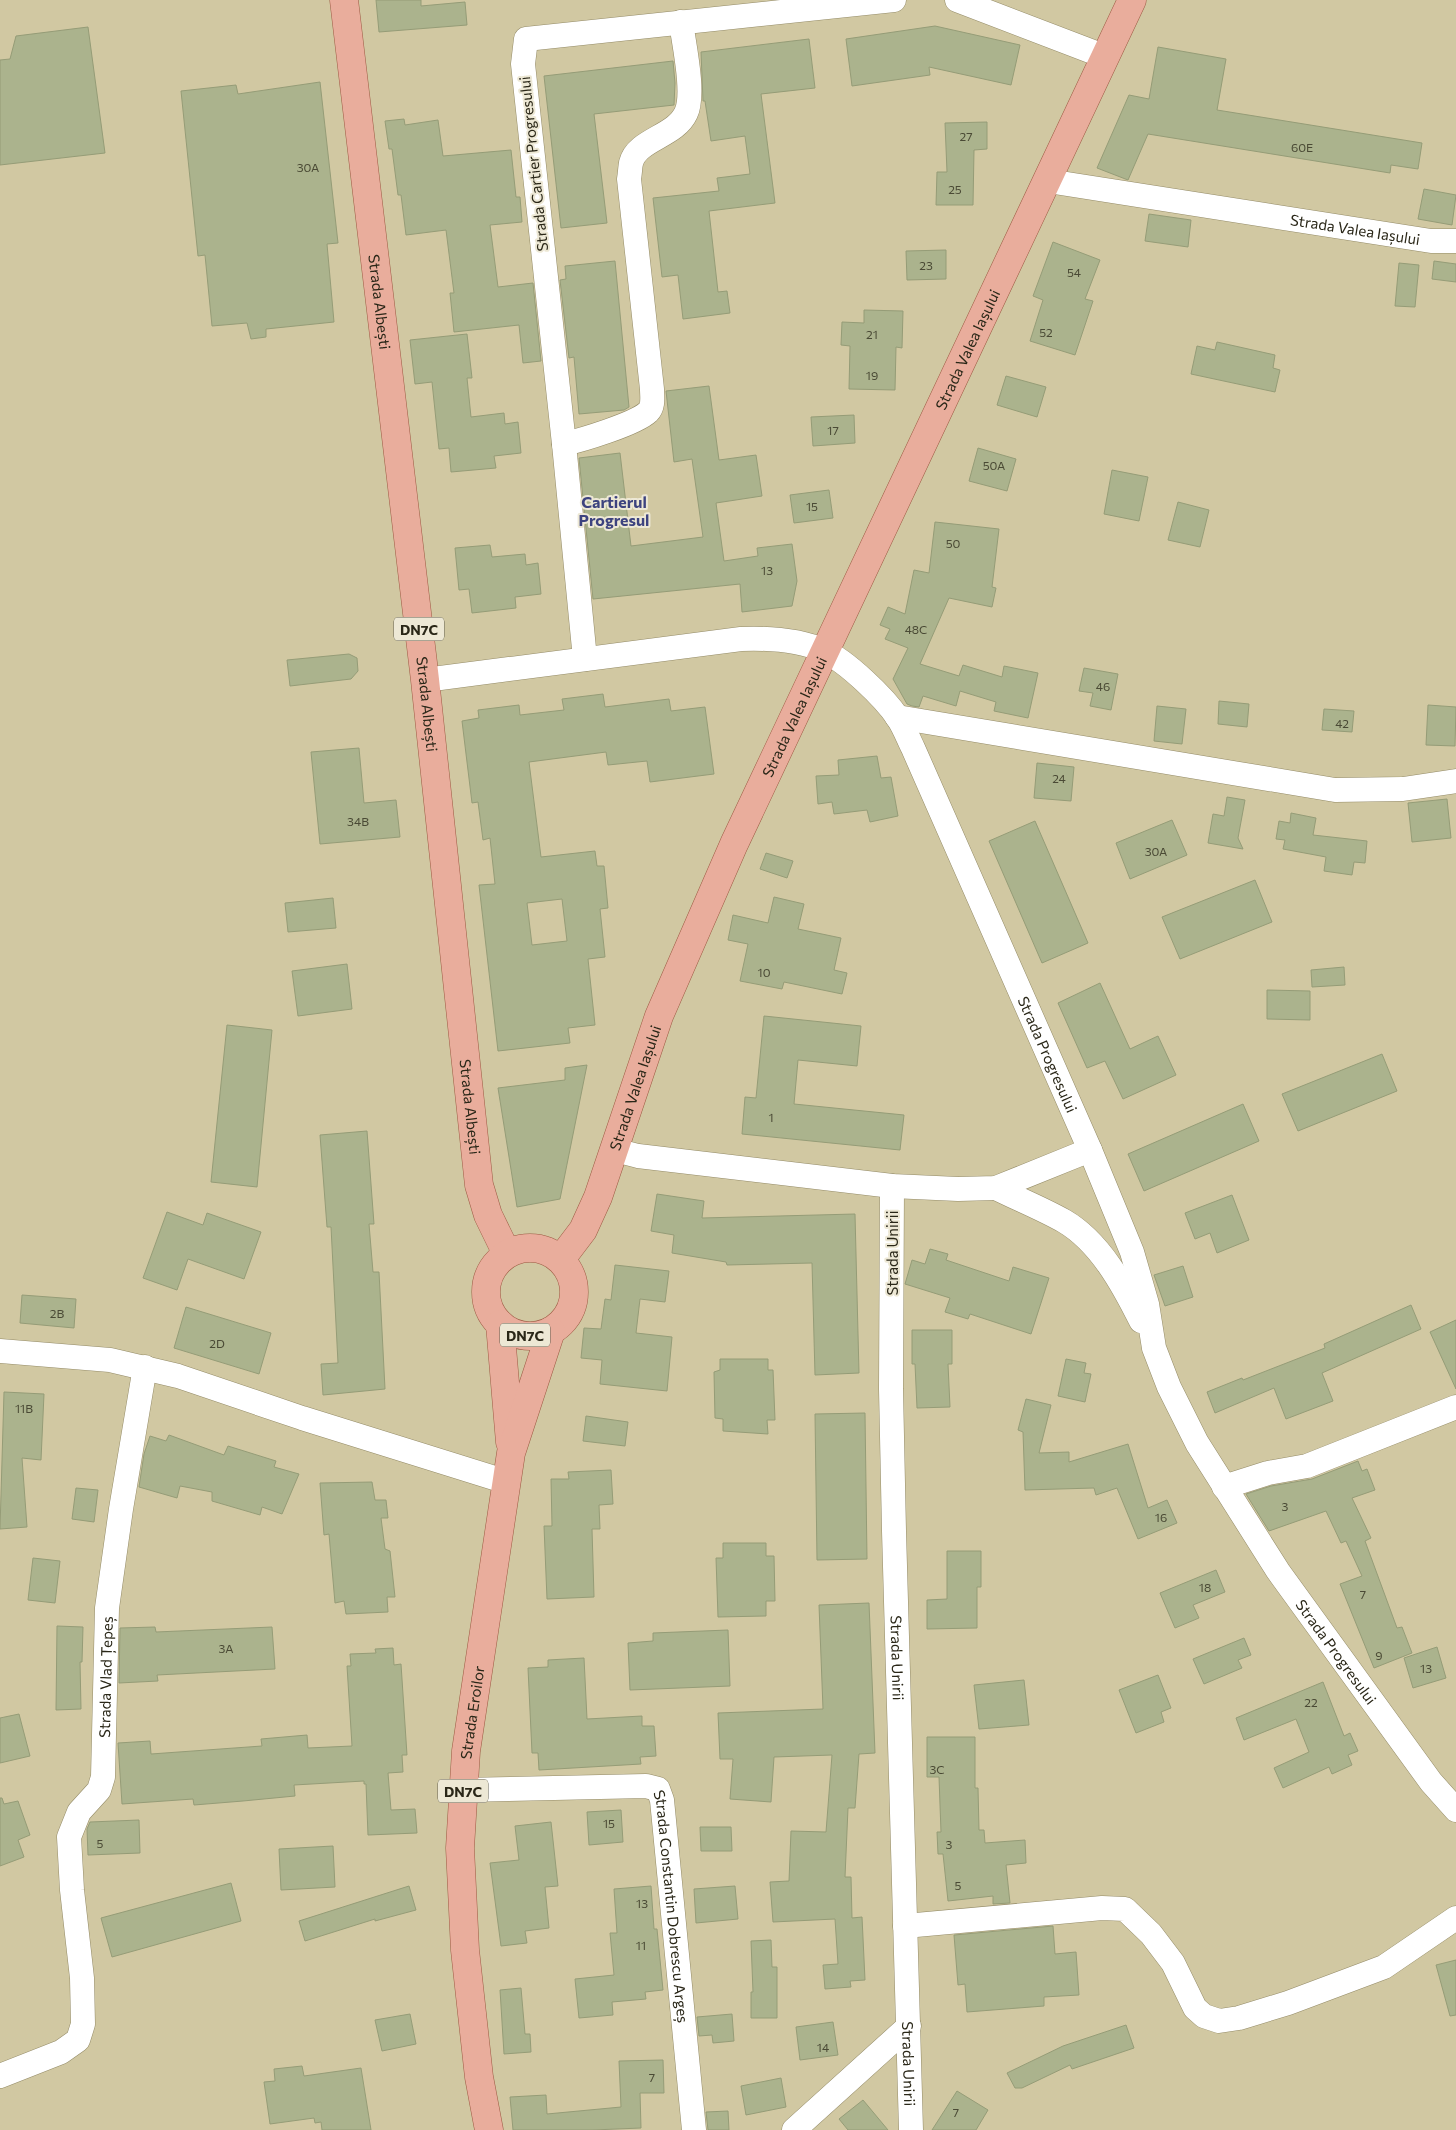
<svg xmlns="http://www.w3.org/2000/svg" width="1456" height="2130" font-family="Commissioner,sans-serif">
<rect width="100%" height="100%" fill="#d1c8a2"/>
<g fill="#abb38d" stroke="#959c77" fill-rule="evenodd">
<path d="M376,0H421V6L465,2L467,25L379,32Z"/>
<path d="M935,26L1020,45L1011,85L929,67L930,75L852,86L846,39Z"/>
<path d="M88,27L105,153L0,165V60L10,59L16,36Z"/>
<path d="M809,39L815,88L761,94L775,203L709,211L718,292L727,291L730,313L683,319L678,275L662,277L653,198L719,191L717,178L750,174L745,136L711,141L705,101H703L701,52Z"/>
<path d="M1158,47L1226,59L1217,110L1422,143L1418,169L1391,165L1390,173L1148,134L1128,180L1097,168L1129,95L1149,99Z"/>
<path d="M673,61L675,83L674,105L594,114L607,223L561,228L544,76Z"/>
<path d="M320,82L338,243L327,244L334,322L266,329V337L251,339L247,323L212,326L205,255L198,256L181,91L236,85L238,94Z"/>
<path d="M404,119L405,125L438,120L443,156L511,150L516,197H520L522,222L490,225L498,287L533,283L541,361L523,363L519,325L454,332L450,293H454L446,230L406,235L401,195H398L392,149H389L385,121Z"/>
<path d="M987,122V149L974,150L973,205H936L937,172H947L945,123Z"/>
<path d="M1424,189L1456,195L1452,225L1418,219Z"/>
<path d="M1149,214L1191,220L1188,247L1145,241Z"/>
<path d="M1053,242L1100,260L1085,299L1093,301L1075,355L1030,341L1043,300L1033,296Z"/>
<path d="M946,250V279L907,280L906,251Z"/>
<path d="M615,261L629,407L624,410L579,414L574,357L569,358L560,280L566,279L565,266Z"/>
<path d="M1434,261L1456,264V282L1432,279Z"/>
<path d="M1399,263L1419,265L1415,307L1395,306Z"/>
<path d="M864,310L903,311L902,348L896,347L895,390L849,389L850,346L841,345L842,322L864,323Z"/>
<path d="M467,334L472,378H467L471,417L504,413L505,424L518,422L521,453L494,456L496,468L451,472L449,448L439,449L432,382L415,384L410,340Z"/>
<path d="M1217,342L1275,355L1273,368L1280,370L1275,392L1191,374L1197,346L1215,350Z"/>
<path d="M1006,376L1046,387L1037,417L997,405Z"/>
<path d="M709,386L719,460L756,455L762,496L716,503L724,561L758,556L757,548L792,544L797,581L792,606L742,612L740,584L593,599L579,458L620,453L631,546L703,537L692,459L674,462L666,391Z"/>
<path d="M854,415L855,443L813,446L811,417Z"/>
<path d="M978,448L1016,459L1007,491L969,481Z"/>
<path d="M1112,470L1148,477L1139,521L1104,514Z"/>
<path d="M829,490L833,518L794,523L790,495Z"/>
<path d="M1178,502L1209,510L1200,547L1168,540Z"/>
<path d="M935,522L999,529L992,587L996,588L992,607L949,598L920,664L959,676L963,665L1002,677L1004,666L1038,673L1028,718L994,711L996,702L960,691L956,706L923,696L919,707L912,706L907,704L893,679L908,648L885,639L890,629L880,625L888,607L905,614L914,570L929,573Z"/>
<path d="M490,545L492,557L525,554L526,565L538,563L541,594L515,597L516,608L472,613L469,589L459,590L455,548Z"/>
<path d="M349,654L357,658L358,671L351,679L290,686L287,660Z"/>
<path d="M1084,668L1118,674L1111,710L1090,706L1093,693L1079,691Z"/>
<path d="M603,694L605,707L669,699L671,711L705,707L714,774L650,782L647,761L608,765L606,752L529,762L541,857L595,851L597,866H604L608,908L600,909L605,957L588,959L595,1025L568,1028L570,1043L498,1051L479,885L495,884L490,838L483,840L478,802L472,803L462,721L479,718L478,710L519,705L520,715L564,710L562,699ZM562,899L567,941L532,945L527,903Z"/>
<path d="M1219,701L1249,704L1247,727L1218,724Z"/>
<path d="M1428,705L1456,707L1455,746L1426,745Z"/>
<path d="M1157,706L1186,709L1182,744L1154,741Z"/>
<path d="M1324,709L1354,711L1352,732L1322,730Z"/>
<path d="M359,748L364,803L396,800L400,837L320,844L311,752Z"/>
<path d="M877,756L881,778L891,777L898,816L870,822L867,810L834,814L832,802L818,804L816,776L839,775L838,760Z"/>
<path d="M1037,763L1074,767L1071,801L1034,798Z"/>
<path d="M1227,797L1245,800L1238,838L1243,849L1208,843L1213,814L1224,816Z"/>
<path d="M1447,799L1451,838L1412,842L1408,803Z"/>
<path d="M1291,813L1316,818L1313,835L1367,841L1365,863L1354,862L1352,875L1324,871L1326,857L1283,849L1285,840L1276,839L1279,821L1290,823Z"/>
<path d="M1172,820L1187,855L1130,879L1116,843Z"/>
<path d="M1035,821L1088,943L1042,963L989,841Z"/>
<path d="M766,853L793,861L787,878L760,869Z"/>
<path d="M1255,880L1272,922L1180,959L1162,917Z"/>
<path d="M774,897L804,904L798,929L841,938L834,970L847,973L842,994L784,982L782,989L740,981L748,944L728,940L733,915L768,923Z"/>
<path d="M333,898L336,928L288,932L285,903Z"/>
<path d="M347,964L352,1009L298,1016L292,971Z"/>
<path d="M1344,967L1345,985L1312,987L1311,970Z"/>
<path d="M1100,983L1130,1049L1158,1036L1176,1075L1123,1099L1105,1061L1087,1068L1058,1003Z"/>
<path d="M1267,990L1310,991V1020L1267,1019Z"/>
<path d="M764,1016L861,1026L857,1066L798,1060L794,1104L904,1115L900,1150L742,1134L745,1097L756,1098Z"/>
<path d="M227,1025L272,1030L257,1187L211,1182Z"/>
<path d="M1382,1054L1397,1091L1298,1131L1282,1094Z"/>
<path d="M587,1065L560,1199L517,1207L498,1088L565,1080V1068Z"/>
<path d="M1243,1104L1259,1141L1144,1191L1128,1154Z"/>
<path d="M367,1131L374,1224H369L373,1272H379L385,1389L323,1395L321,1364L338,1363L331,1227H327L320,1135Z"/>
<path d="M657,1194L704,1201L702,1218L855,1214L859,1373L815,1375L812,1263L727,1265L726,1262L672,1253L674,1235L651,1231Z"/>
<path d="M1232,1195L1249,1240L1217,1253L1210,1233L1195,1239L1185,1213Z"/>
<path d="M167,1212L203,1225L207,1213L261,1232L244,1279L188,1259L177,1290L143,1278Z"/>
<path d="M930,1249L948,1254L946,1260L1009,1281L1013,1267L1049,1278L1031,1334L970,1314L968,1319L945,1312L950,1298L905,1284L912,1260L925,1264Z"/>
<path d="M615,1265L669,1271L665,1302L640,1299L636,1333L672,1337L667,1391L600,1384L602,1360L581,1358L584,1328L601,1329L605,1299L611,1300Z"/>
<path d="M1183,1266L1193,1297L1165,1306L1154,1275Z"/>
<path d="M22,1295L76,1299L74,1328L20,1323Z"/>
<path d="M1411,1305L1421,1329L1322,1373L1333,1401L1286,1419L1274,1388L1215,1413L1207,1392L1242,1378L1243,1380L1325,1348L1324,1344Z"/>
<path d="M186,1307L271,1333L259,1374L174,1348Z"/>
<path d="M1456,1320V1389L1430,1332Z"/>
<path d="M912,1330H952V1364H948L950,1407L917,1408L915,1364H912Z"/>
<path d="M720,1359H768V1370H773L775,1420H767L768,1434L723,1431V1419L715,1418L714,1372L720,1370Z"/>
<path d="M1066,1359L1086,1363L1084,1373L1091,1374L1085,1402L1058,1396Z"/>
<path d="M4,1392L44,1394L41,1460L22,1458L27,1527L0,1529Z"/>
<path d="M1026,1399L1051,1405L1039,1453L1069,1452V1462L1128,1444L1148,1508L1167,1500L1177,1523L1138,1539L1117,1488L1096,1495L1094,1488L1025,1490L1023,1432L1018,1430Z"/>
<path d="M865,1413L867,1559L817,1560L815,1414Z"/>
<path d="M586,1416L628,1422L625,1446L583,1441Z"/>
<path d="M169,1435L224,1455L228,1446L276,1461L274,1467L299,1474L282,1514L262,1507L260,1515L212,1501V1492L180,1486L177,1498L139,1487L144,1454L150,1436L166,1441Z"/>
<path d="M1358,1461L1362,1471L1367,1469L1375,1490L1352,1498L1371,1538L1365,1541L1397,1628L1402,1627L1412,1653L1374,1668L1340,1584L1362,1576L1346,1541L1341,1543L1326,1511L1269,1531L1246,1494L1271,1486L1312,1479Z"/>
<path d="M611,1470L613,1504L599,1505L600,1529H592L594,1597L547,1599L544,1526H552L551,1479H569L568,1472Z"/>
<path d="M372,1482L375,1500H386L388,1518H381L385,1549L390,1551L395,1597H387L388,1612L346,1614L344,1601L335,1603L329,1534L324,1535L320,1483Z"/>
<path d="M76,1488L98,1490L94,1522L72,1519Z"/>
<path d="M723,1543H766V1556H774L775,1601H766V1616L718,1617L716,1558H723Z"/>
<path d="M947,1551H981V1587H977V1628L927,1629V1600L947,1599Z"/>
<path d="M33,1558L60,1561L55,1603L28,1600Z"/>
<path d="M1216,1570L1225,1592L1193,1605L1199,1618L1175,1628L1160,1593Z"/>
<path d="M869,1603L875,1753L859,1754L855,1808H848L845,1877H851L852,1918L862,1917L865,1980L850,1981L851,1987L825,1989L823,1965L838,1964L835,1919L773,1922L770,1882L789,1881L791,1831L826,1832L832,1755L774,1757L771,1802L730,1799L733,1759H720L718,1713L823,1709L819,1605Z"/>
<path d="M57,1626L83,1627L82,1662H80L81,1709L56,1710Z"/>
<path d="M155,1627L156,1632L272,1627L275,1669L157,1675L158,1681L119,1683L120,1628Z"/>
<path d="M728,1630L730,1686L630,1690L628,1643L653,1641V1633Z"/>
<path d="M1244,1638L1251,1655L1238,1660L1242,1668L1204,1684L1193,1659Z"/>
<path d="M1437,1647L1446,1678L1413,1688L1404,1658Z"/>
<path d="M393,1648L394,1665L401,1664L407,1755H402L403,1772L388,1773L391,1810L415,1809L417,1833L368,1835L366,1784H364V1781L294,1785L295,1796L243,1801L194,1805L193,1799L122,1804L118,1743L150,1741L151,1754L262,1746L261,1739L307,1735L308,1748L352,1746L347,1666H351L350,1654L376,1653L375,1649Z"/>
<path d="M584,1658L587,1719L642,1716V1726H654L656,1756L640,1757L641,1764L539,1770L538,1753H532L528,1668L548,1667V1660Z"/>
<path d="M1158,1675L1171,1708L1161,1712L1164,1722L1136,1733L1119,1690Z"/>
<path d="M1024,1680L1029,1725L979,1729L974,1685Z"/>
<path d="M1323,1682L1344,1736L1350,1733L1358,1751L1348,1755L1352,1765L1332,1774L1329,1767L1283,1788L1274,1768L1309,1752L1296,1719L1244,1740L1236,1718Z"/>
<path d="M19,1714L30,1756L0,1763V1718Z"/>
<path d="M927,1737H975V1788H978L979,1830H984L985,1843L1025,1840L1026,1863L1006,1865L1010,1903L993,1904V1896L948,1901L943,1854H938L937,1832H941L939,1777H927Z"/>
<path d="M0,1798H2L4,1804L18,1801L30,1835L18,1840L24,1857L0,1866Z"/>
<path d="M621,1810L623,1842L589,1845L587,1812Z"/>
<path d="M139,1820L140,1853L88,1855L87,1829L90,1822Z"/>
<path d="M551,1822L558,1886L545,1887L549,1928L525,1931L527,1943L501,1946L490,1863L519,1860L515,1826Z"/>
<path d="M700,1827H731L732,1851H701Z"/>
<path d="M333,1846L335,1887L281,1890L279,1849Z"/>
<path d="M231,1883L241,1921L112,1957L101,1918Z"/>
<path d="M409,1886L416,1910L375,1921V1919L305,1941L299,1921Z"/>
<path d="M651,1886L654,1929H657L663,1990L645,1992L646,1999L612,2002L613,2015L579,2018L575,1979L614,1975L610,1933H617L614,1889Z"/>
<path d="M735,1886L738,1919L696,1923L694,1889Z"/>
<path d="M1053,1926L1055,1954L1076,1952L1079,1995L1044,1997V2006L967,2012L965,1984L958,1985L954,1935Z"/>
<path d="M771,1940L772,1967H777V2018H751V1992H753L751,1941Z"/>
<path d="M1456,1960V2015L1450,2016L1436,1965Z"/>
<path d="M521,1988L525,2034H530L531,2052L504,2054L500,1990Z"/>
<path d="M410,2014L416,2044L382,2051L375,2020Z"/>
<path d="M732,2014L734,2041L713,2043L712,2035L699,2036L697,2017Z"/>
<path d="M833,2022L838,2055L800,2060L796,2027Z"/>
<path d="M1126,2025L1134,2048L1072,2069L1070,2065L1022,2088H1015L1007,2073L1063,2046Z"/>
<path d="M663,2060L664,2093H640L641,2128L593,2130H513L510,2097L546,2095L547,2114L621,2107L619,2061Z"/>
<path d="M302,2066L304,2076L361,2068L371,2130H322L321,2122L315,2123L314,2118L270,2124L264,2082L275,2081L274,2069Z"/>
<path d="M781,2078L786,2107L746,2115L741,2086Z"/>
<path d="M957,2091L988,2110L976,2130H932Z"/>
<path d="M863,2100L888,2130H848L839,2119Z"/>
<path d="M728,2111L729,2130H708L706,2112Z"/>
</g>
<g fill="none" stroke-linecap="round" stroke-linejoin="round">
<g stroke="#948b67" stroke-width="25">
<g id="minor">
<path d="M957,0L1106,57"/>
<path id="s1" d="M1048,181L1431,241H1456"/>
<path d="M564,444L523,64L526,39L894,0"/>
<path d="M585,659L564,444C582,440 635,424 648,412C654,406 652,397 652,389L629,179C630,174 630,168 631,163C637,139 675,137 686,113C695,94 684,45 681,22"/>
<path id="s2" d="M425,680L741,639C767,638 800,640 824,651C846,661 884,697 898,718C904,727 908,738 913,748L1090,1150L1132,1252L1147,1304L1154,1348L1169,1387L1197,1443L1278,1571L1431,1782L1456,1810"/>
<path d="M897,717L1335,790L1403,789L1456,781"/>
<path d="M615,1150L638,1156L892,1186L958,1189L996,1188L1090,1150"/>
<path id="s3" d="M892,1186L891,1389L894,1531L911,2130"/>
<path d="M996,1188C1018,1199 1043,1209 1064,1221C1100,1242 1123,1285 1141,1321"/>
<path d="M0,1351L110,1360L178,1376L302,1418L507,1482"/>
<path d="M1224,1487L1268,1473L1307,1466L1456,1407"/>
<path id="s4" d="M463,1790L646,1786L658,1789L662,1800L694,2130"/>
<path d="M905,1926L1102,1908L1125,1909L1151,1934L1173,1963L1195,2008L1204,2016L1219,2021L1239,2018L1288,2003L1384,1967L1456,1918"/>
<path id="s5" d="M0,2076L61,2052L78,2040L83,2024L82,1978L72,1890L69,1837L79,1812L99,1790L103,1777L107,1608L121,1509L145,1367"/>
<path d="M794,2130L909,2026"/>
</g>
</g>
<g stroke="#9c5a43" stroke-width="29">
<g id="major">
<path id="s6" d="M344,0L425,680L479,1185L488,1215L507,1254"/>
<circle cx="530" cy="1292" r="44"/>
<path id="s7" d="M561,1259L583,1230L598,1197L659,1016L734,844L1132,0"/>
<path d="M500,1324L510,1442"/>
<path id="s8" d="M489,2130L479,2077L465,1950L460,1848L466,1751L511,1453L551,1331"/>
</g>
</g>
<use href="#minor" stroke="#fff" stroke-width="24"/>
<use href="#major" stroke="#e9ad9c" stroke-width="28"/>
</g>
<g text-anchor="middle" dominant-baseline="central" stroke-width="4" stroke-linejoin="round" paint-order="stroke">
<g font-size="12" fill="#4a4a35">
<text x="966" y="136">27</text>
<text x="1302" y="147">60E</text>
<text x="308" y="167">30A</text>
<text x="955" y="189">25</text>
<text x="926" y="265">23</text>
<text x="1074" y="272">54</text>
<text x="1046" y="332">52</text>
<text x="872" y="334">21</text>
<text x="872" y="375">19</text>
<text x="833" y="430">17</text>
<text x="994" y="465">50A</text>
<text x="812" y="506">15</text>
<text x="953" y="543">50</text>
<text x="767" y="570">13</text>
<text x="916" y="629">48C</text>
<text x="1103" y="686">46</text>
<text x="1342" y="723">42</text>
<text x="1059" y="778">24</text>
<text x="358" y="821">34B</text>
<text x="1156" y="851">30A</text>
<text x="764" y="972">10</text>
<text x="771" y="1117">1</text>
<text x="57" y="1313">2B</text>
<text x="217" y="1343">2D</text>
<text x="24" y="1408">11B</text>
<text x="1285" y="1506">3</text>
<text x="1161" y="1517">16</text>
<text x="1205" y="1587">18</text>
<text x="1363" y="1594">7</text>
<text x="226" y="1648">3A</text>
<text x="1379" y="1655">9</text>
<text x="1426" y="1668">13</text>
<text x="1311" y="1702">22</text>
<text x="937" y="1769">3C</text>
<text x="609" y="1823">15</text>
<text x="100" y="1843">5</text>
<text x="949" y="1844">3</text>
<text x="958" y="1885">5</text>
<text x="642" y="1903">13</text>
<text x="641" y="1945">11</text>
<text x="823" y="2047">14</text>
<text x="652" y="2077">7</text>
<text x="956" y="2112">7</text>
</g>
<g fill="#ede8d5" stroke="#646151" stroke-width="1">
<rect x="394" y="617.5" width="50" height="23" rx="4"/>
<rect x="500" y="1323.5" width="50" height="23" rx="4"/>
<rect x="438" y="1779.5" width="50" height="23" rx="4"/>
</g>
<g font-size="14" font-weight="bold" fill="#2a2718">
<text x="419" y="629">DN7C</text>
<text x="525" y="1335">DN7C</text>
<text x="463" y="1791">DN7C</text>
</g>
<g font-size="15" fill="#2a2718" stroke="#ede8d5">
<text transform="translate(533 164) rotate(-96)">Strada Cartier Progresului</text>
<text stroke="none"><textPath href="#s1" startOffset="311">Strada Valea Iașului</textPath></text>
<text stroke="none"><textPath href="#s6" startOffset="304">Strada Albești</textPath></text>
<text stroke="none"><textPath href="#s7" startOffset="998">Strada Valea Iașului</textPath></text>
<text stroke="none"><textPath href="#s6" startOffset="709">Strada Albești</textPath></text>
<text stroke="none"><textPath href="#s7" startOffset="592">Strada Valea Iașului</textPath></text>
<text stroke="none"><textPath href="#s2" startOffset="872">Strada Progresului</textPath></text>
<text stroke="none"><textPath href="#s7" startOffset="188">Strada Valea Iașului</textPath></text>
<text stroke="none"><textPath href="#s6" startOffset="1114">Strada Albești</textPath></text>
<text transform="translate(892 1253) rotate(-90)">Strada Unirii</text>
<text stroke="none"><textPath href="#s2" startOffset="1541">Strada Progresului</textPath></text>
<text stroke="none"><textPath href="#s3" startOffset="472">Strada Unirii</textPath></text>
<text stroke="none"><textPath href="#s5" startOffset="461">Strada Vlad Țepeș</textPath></text>
<text stroke="none"><textPath href="#s8" startOffset="420">Strada Eroilor</textPath></text>
<text stroke="none"><textPath href="#s4" startOffset="314">Strada Constantin Dobrescu Argeș</textPath></text>
<text stroke="none"><textPath href="#s3" startOffset="878">Strada Unirii</textPath></text>
</g>
<g font-size="16" font-weight="bold" fill="#3d437f" stroke="#ede8d5">
<text x="614" y="501">Cartierul<tspan x="614" dy="18">Progresul</tspan></text>
</g>
</g>
</svg>
